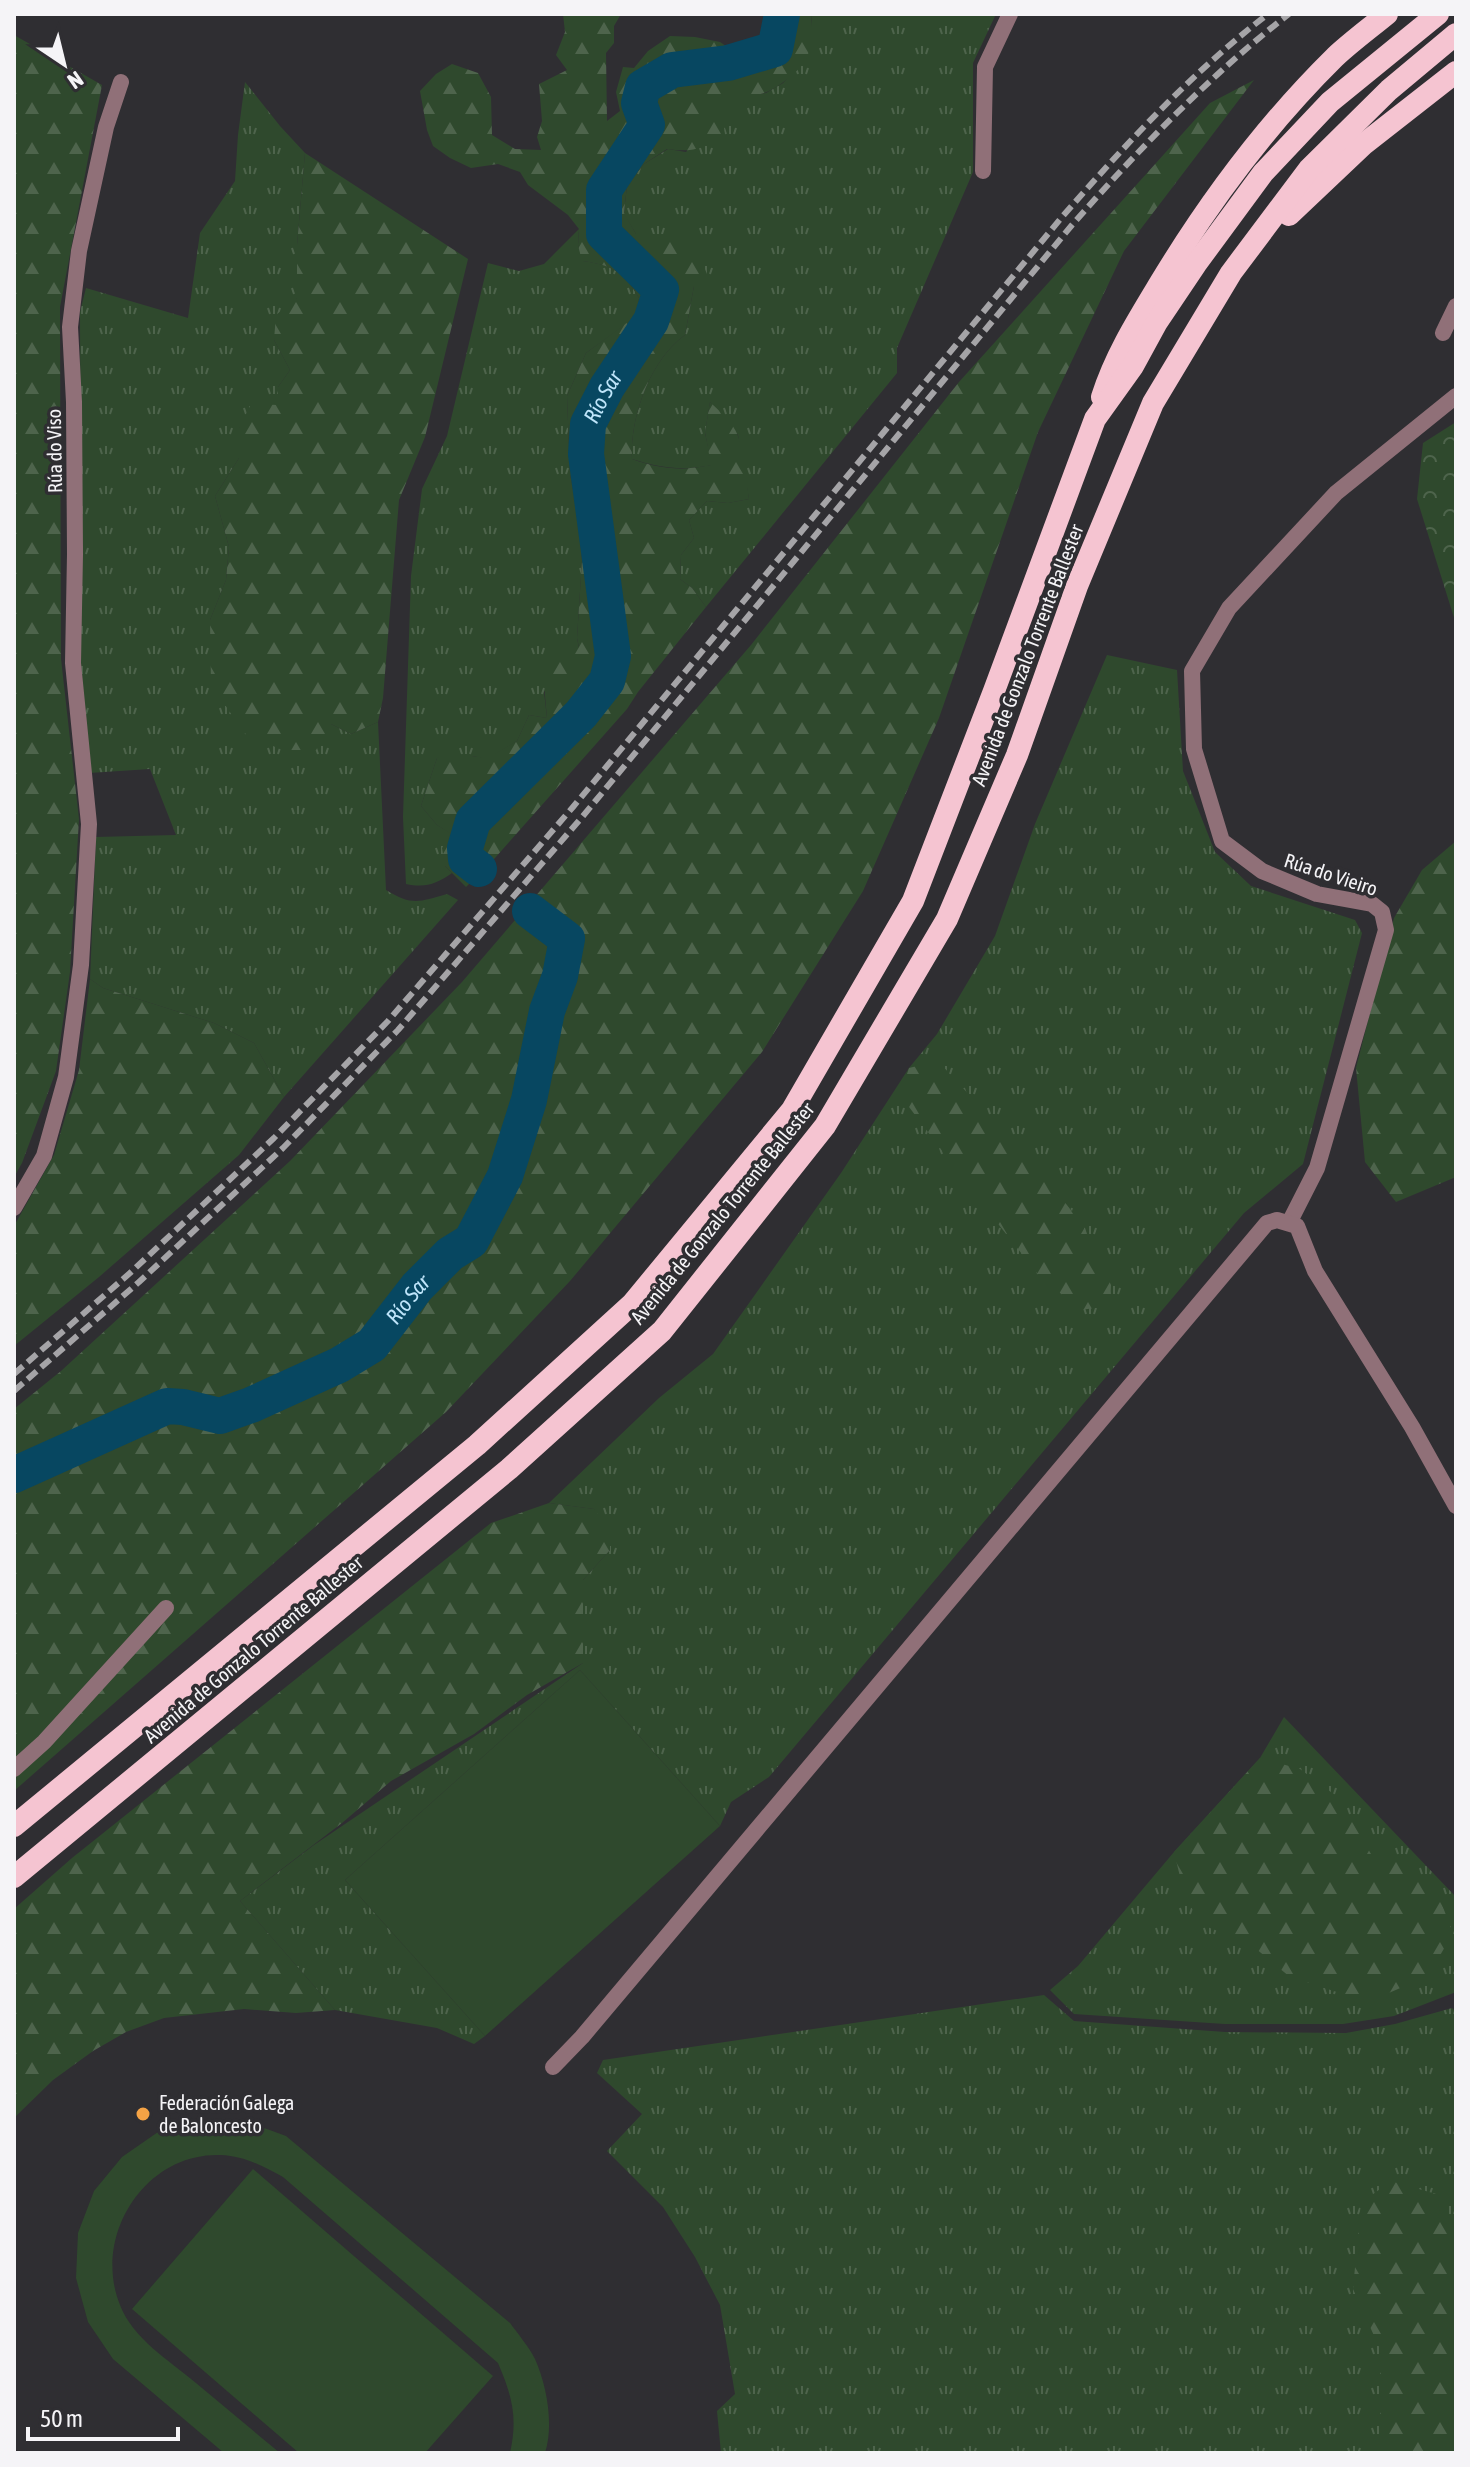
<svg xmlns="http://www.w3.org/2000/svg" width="1470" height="2467" font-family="'Asap Condensed',sans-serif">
<defs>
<pattern id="grass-tufts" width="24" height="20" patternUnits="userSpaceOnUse" patternTransform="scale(2)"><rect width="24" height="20" fill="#2f492d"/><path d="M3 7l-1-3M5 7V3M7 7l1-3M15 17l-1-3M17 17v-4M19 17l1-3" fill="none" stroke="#4e644c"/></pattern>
<pattern id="forest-firs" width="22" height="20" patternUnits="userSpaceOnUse" patternTransform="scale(2)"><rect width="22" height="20" fill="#2f492d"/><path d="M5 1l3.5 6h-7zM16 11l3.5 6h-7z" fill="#4e644c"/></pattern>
<pattern id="park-crowns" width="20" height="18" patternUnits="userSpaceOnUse" patternTransform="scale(2)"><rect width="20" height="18" fill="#2f492d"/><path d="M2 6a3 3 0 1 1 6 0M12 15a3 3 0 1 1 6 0" fill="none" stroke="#4e644c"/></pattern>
</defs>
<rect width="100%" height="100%" fill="#2f2e32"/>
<g fill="url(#grass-tufts)">
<path d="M811,14H996L973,63V172L897,348V373L706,607L692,588L680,579L681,555L694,538L689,520L707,501L728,503L749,499L738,435L710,402L705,433L712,465C683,471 660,468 632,459C630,417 650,360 685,335L694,286L651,234H636L624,214L627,185L644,164L668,149L686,152L722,106L740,97L766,93L783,83L806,59L812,21Z"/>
<path d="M245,82L280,126L305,153L297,245V298L274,340L290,370L278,387V405L239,428V458L215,496L229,547L226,580L210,620L331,724L351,734L378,722L386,890C412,906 419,902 447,894L458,900L284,1097L254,1043L214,1023L103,988L90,979L96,837L176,835L150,769L89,773L81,669L80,312L86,288L188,318L200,233L235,181L238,135Z"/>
<path d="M579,229L578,245L583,261C612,265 624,272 639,298L637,316L586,353L567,396L570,474L578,516L582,560L577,638L579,648L544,692L547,718L529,715L517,741L487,759L473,756L437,758L421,806L437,825L452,834L445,866L452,873C436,884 426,888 406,884L403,817L411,576L422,489L447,436L488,263L519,271L544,264Z"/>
<path d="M1107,655L1177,670L1183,771L1215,852L1251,886L1355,920L1362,933L1303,1164L1244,1213L769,1777L731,1802L720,1826L580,1670L345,1880L485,2036L474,2044L437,2028L335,2010L240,1901L314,1845L583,1663V1580L610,1550L594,1509L549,1503L659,1398L713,1354L841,1173L909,1068L937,1034L995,936L1035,824Z"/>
<path d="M1284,1717L1456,1897V1992L1394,2016L1343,2024H1225L1074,2014L1050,1990L1078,1966L1174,1852L1260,1758Z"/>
<path d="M1044,1995L1074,2021L1225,2032L1346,2033L1395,2024L1452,2008L1456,2012V2453H721L717,2411L735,2394L720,2305L695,2257L663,2207L607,2151L642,2114L597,2073L603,2060Z"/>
</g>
<g fill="url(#forest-firs)">
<path d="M563,14H621L614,26V43L606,53L607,121L620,111L616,92L623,67L634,68L648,51L670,36L695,37L720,42L736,53L766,41L772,14H811C813,25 811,47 807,58C802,69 776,90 764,93C747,98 739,98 722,107L725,137C703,148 692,153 667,149L644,164L627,185L624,213L636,234C680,234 690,231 707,274L694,286L685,335C650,360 630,417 632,459C659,469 683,471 711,465L705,432L710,402C720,412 733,422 738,436C745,456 746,479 749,499L728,503L707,501L689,520L694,538L681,555L680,579L692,588L706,607L638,692L627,709L495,858L466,887L445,866L442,848L451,834L437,825L421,806L437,758L449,753L487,758L517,741L529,715L547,718C545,692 540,673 557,651L579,647L577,638L582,560L578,516L570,474L567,396L586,353L636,316L639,298C624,272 612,265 582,261L578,245L579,229L568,215L528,185L520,172L498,164L471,168L450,158L433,146L427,130L420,91L436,74L452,64L478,73L491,97L492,135L515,149L541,150L537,137L542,121L539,84L567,70L556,55L565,32Z"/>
<path d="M14,35L102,85L60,307L61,659L79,819L70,972L56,1071L22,1163L14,1177Z"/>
<path d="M1254,80L1124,251L1038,432L939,718L863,891L762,1052L570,1281L446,1412L14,1791V1409L61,1371L290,1161L462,982L751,645L959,382L1210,103Z"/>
<path d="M305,153L468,259L425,437L399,500L383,698L378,722L351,734L331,724L316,750H282L244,733L211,684L210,620L226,580L229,547L215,496L239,458V428L251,404L278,405V387L290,370L274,340L276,315L297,298V245Z"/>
<path d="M1456,841V1177L1396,1202L1365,1162L1356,1068L1394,918L1422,870Z"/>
<path d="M90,979L103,988L214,1023L254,1043L284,1097L239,1155L99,1277L14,1346V1226L54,1155L79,1070Z"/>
<path d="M938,1061L1033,1164L1081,1222L1111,1285L1110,1306L1080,1310L1037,1273L980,1201L900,1095L909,1068Z"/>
<path d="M549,1503L594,1509L610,1532V1550L583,1580V1663L527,1695L474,1734L391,1781L342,1823L240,1901L335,2010L296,2013L244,2009L164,2018L126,2032L93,2051L53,2080L14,2118V1909L72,1858L491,1523Z"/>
<path d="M1260,1758L1300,1769L1339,1798L1371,1854L1406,1859L1439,1897L1453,1933L1428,1976L1368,2002L1290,1977L1249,1943L1202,1925L1185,1897L1174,1852Z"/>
<path d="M1391,2181L1443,2196L1456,2247V2453H1380V2349L1353,2289L1361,2203Z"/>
</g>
<path fill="url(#park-crowns)" d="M1456,422V624L1417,499L1423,443Z"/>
<g fill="#2f492d">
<path d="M580,1670L720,1826L485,2036L345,1880Z"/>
<path d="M201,2120L245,2121L286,2136L510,2323C518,2334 529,2347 535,2359C547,2386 554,2425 545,2453H510C518,2417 512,2396 498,2363L283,2177C263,2166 244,2156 221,2155C145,2152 92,2236 120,2305C133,2339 169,2360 196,2383C224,2406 252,2430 280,2453H224L113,2359L88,2322L76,2278L78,2233L94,2191L122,2157L158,2132Z"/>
<path d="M253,2169L493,2376L425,2453H299L132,2309Z"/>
</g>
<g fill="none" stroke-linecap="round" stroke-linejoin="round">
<g stroke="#074761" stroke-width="36">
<path id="s1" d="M479,869L466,859L465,848L473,821L581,714L607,681L613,656L586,454L588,424L607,387L651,321L661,290L604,234V190L647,125L639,103L643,87L672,70L728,63L775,49L782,14"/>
<path id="s2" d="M14,1475L167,1406L183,1407L220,1416L251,1405L339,1365L372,1345L417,1287L450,1254L471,1241L505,1176L529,1100L547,1011L560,976L567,939L530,911"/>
</g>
<g stroke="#907078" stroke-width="16">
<path d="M983,171L985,67L1010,14"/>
<path d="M1443,333L1456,306"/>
<path d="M14,1208L44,1156L66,1077L81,965L89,824L73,663L75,554L74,402L70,327L79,251L106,127L121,82"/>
<path d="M1289,1223L1317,1168L1386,930L1382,912L1372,904L1317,894L1262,871L1222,841L1194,749L1192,671L1229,608L1336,493L1456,396"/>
<path d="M14,1769L44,1742L166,1608"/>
<path d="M553,2067L582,2037L1267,1223L1277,1220L1297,1226L1315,1271L1412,1427L1456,1506"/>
</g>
<g stroke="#f5c4d1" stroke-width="22">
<path d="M1289,215L1364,144L1456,72"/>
<path d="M1102,397C1115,356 1137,321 1160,283C1209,202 1267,124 1335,57C1351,42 1370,28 1387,14"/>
<path d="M14,1826L477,1445L632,1304L792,1110L913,901L994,691L1095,419L1133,366L1157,322L1196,264L1263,173L1330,102L1438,14"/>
<path d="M14,1877L509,1469L662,1331L825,1126L947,919L1017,755L1077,586L1153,403L1231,273L1309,169L1389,90L1456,34"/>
</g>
<g stroke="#a5a4a7" stroke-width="6" stroke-dasharray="12 6" stroke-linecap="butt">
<path d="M14,1374L130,1273L274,1138L388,1021L573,807L1062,217C1126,144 1191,73 1268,14"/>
<path d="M14,1391L139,1282L283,1148L398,1030L583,816L1072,225C1139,149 1209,76 1289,14"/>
</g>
</g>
<circle fill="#f5a345" stroke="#2f2e32" stroke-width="3" cx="143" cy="2114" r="8"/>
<g text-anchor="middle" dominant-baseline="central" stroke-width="7" stroke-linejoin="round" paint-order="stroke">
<g font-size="20" fill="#f5f4f7" stroke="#2f2e32">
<text transform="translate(54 451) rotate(-91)">Rúa do Viso</text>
<text transform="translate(1027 655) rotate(-69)">Avenida de Gonzalo Torrente Ballester</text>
<text transform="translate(1331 874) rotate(18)">Rúa do Vieiro</text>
<text transform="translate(722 1213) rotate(-51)">Avenida de Gonzalo Torrente Ballester</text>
<text transform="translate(253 1649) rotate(-40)">Avenida de Gonzalo Torrente Ballester</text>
</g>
<g font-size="20" fill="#f5f4f7" stroke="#2f2e32" text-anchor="start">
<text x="159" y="2102">Federación Galega<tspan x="159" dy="23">de Baloncesto</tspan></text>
</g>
<g font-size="22" font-style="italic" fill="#bfe5fa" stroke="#2f2e32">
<text stroke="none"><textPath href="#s1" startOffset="540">Río Sar</textPath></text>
<text stroke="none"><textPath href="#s2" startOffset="448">Río Sar</textPath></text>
</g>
</g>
<rect width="1470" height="2467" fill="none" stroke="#f5f4f7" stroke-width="32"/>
<g transform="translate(64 64) rotate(145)" stroke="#2f2e32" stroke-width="6" paint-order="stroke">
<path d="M0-6L14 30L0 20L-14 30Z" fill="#f5f4f7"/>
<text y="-12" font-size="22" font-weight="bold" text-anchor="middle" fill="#f5f4f7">N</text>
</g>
<path d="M28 2427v12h150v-12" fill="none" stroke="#f5f4f7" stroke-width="4"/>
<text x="40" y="2427" font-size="24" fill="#f5f4f7" stroke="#2f2e32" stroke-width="6" paint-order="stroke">50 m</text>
</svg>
